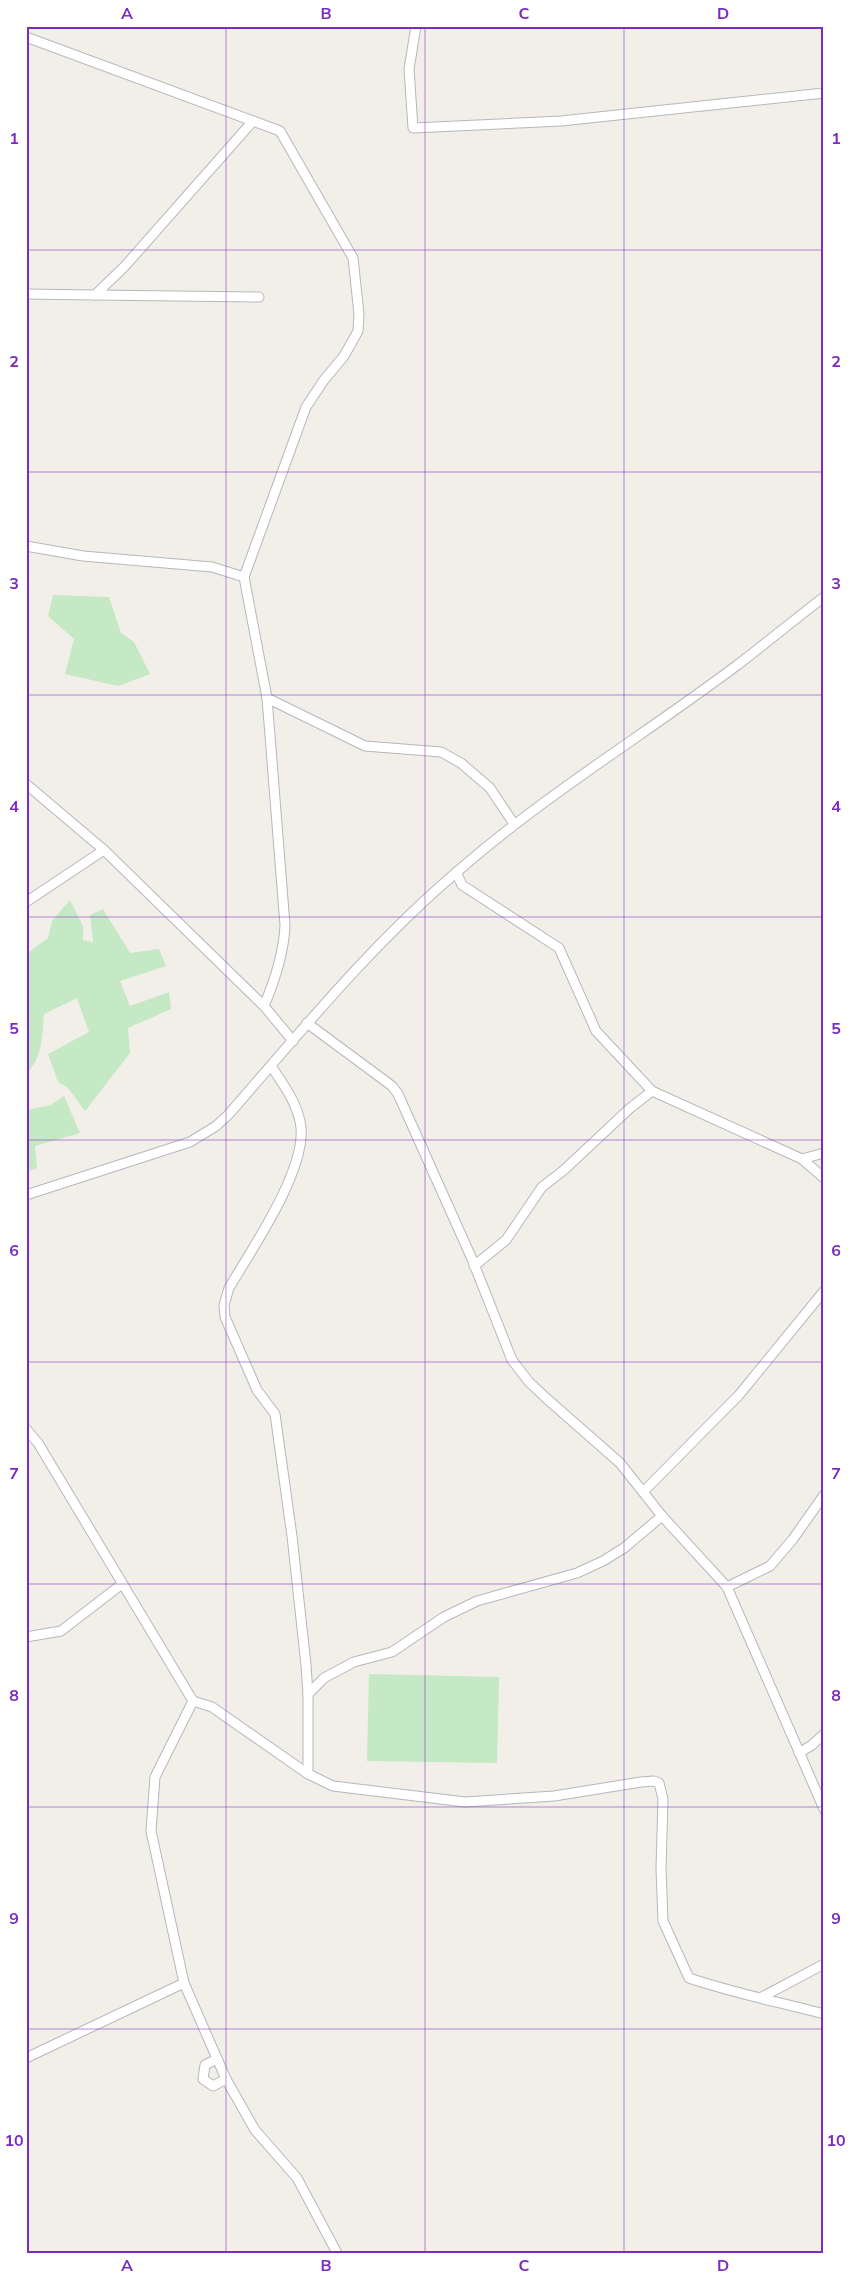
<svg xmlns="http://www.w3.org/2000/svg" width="850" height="2279" font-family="Mulish,sans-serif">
<rect width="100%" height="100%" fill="#f1efe8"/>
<g fill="#c5e8c5">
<path d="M53,595L109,597L121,633L134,642L150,674L118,686L65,674L74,639L48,616Z"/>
<path d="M70,900L83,926V940L93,942L90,915L103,909L130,953L159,949L166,966L120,981L130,1006L169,992L171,1009L128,1028L130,1053L85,1111L68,1088L58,1082L48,1054L89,1032L77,998L44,1014C42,1037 43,1057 26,1074V949L29,952L48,938L52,921Z"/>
<path d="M64,1096L80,1133L35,1146L37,1168L26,1172V1106L27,1110L51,1105Z"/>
<path d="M369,1674L499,1677L497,1763L367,1761Z"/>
</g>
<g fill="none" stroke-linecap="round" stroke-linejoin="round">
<g stroke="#b5b8bc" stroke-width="11">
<g id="minor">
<path d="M416,26L409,69L413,128L561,121L824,93"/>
<path d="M26,37L280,131L353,258L359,314L358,331L344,356L324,380L306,407L244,577L267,698L285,925C284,953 275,980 264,1006"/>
<path d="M26,294L95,295L125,266L253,121"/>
<path d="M95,295L259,297"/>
<path d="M26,546L83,556L212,567L244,577"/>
<path d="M267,698L365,746L441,752L461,763L490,788L514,824"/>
<path d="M26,784L104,850L264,1006L293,1041"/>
<path d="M456,872L462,885L559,948L596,1031L652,1091L802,1159L824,1153"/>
<path d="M26,902L104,850"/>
<path d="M307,1023L392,1086L398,1094L472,1259L512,1360L529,1382L546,1398L620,1463L662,1516L727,1587L824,1809"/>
<path d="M271,1066C283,1084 299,1105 301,1128C305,1172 252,1249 229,1288L224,1305L225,1317L257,1390L275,1414L292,1536L306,1665L308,1694V1774"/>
<path d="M802,1159L824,1178"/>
<path d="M26,1195L190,1142L216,1126L229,1114C302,1030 373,943 458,871C545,795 644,735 736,666C766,643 794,620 824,597"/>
<path d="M474,1266L506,1240L542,1187L564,1170L629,1109L652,1091"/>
<path d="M26,1429L38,1443L193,1701L155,1777L151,1831L184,1983L226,2079L255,2130L297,2178L337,2253"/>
<path d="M643,1492L739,1395L824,1291"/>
<path d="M727,1587L770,1566L793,1539L824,1495"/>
<path d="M26,1637L61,1631L122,1584"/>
<path d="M308,1694L324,1678L354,1662L392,1652L444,1617L477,1601L577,1573L603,1561L624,1548L662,1516"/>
<path d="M193,1701L212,1707L308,1774L333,1786L465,1802L554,1796L641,1782L654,1781L659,1783L663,1799L661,1868L663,1921L689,1978C733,1993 779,2002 824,2014"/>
<path d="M799,1753L812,1745L824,1734"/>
<path d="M762,1997L824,1964"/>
<path d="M26,2058L184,1983"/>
<path d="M217,2059L205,2065L203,2079L213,2086L226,2079"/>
</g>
</g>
<use href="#minor" stroke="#fff" stroke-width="9"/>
</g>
<path fill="none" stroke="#7b2cbf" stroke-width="1" stroke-opacity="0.55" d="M226,26V2253M425,26V2253M624,26V2253M26,250H824M26,472H824M26,695H824M26,917H824M26,1140H824M26,1362H824M26,1584H824M26,1807H824M26,2029H824"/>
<rect width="850" height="2279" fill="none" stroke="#ffffff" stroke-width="55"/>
<rect x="28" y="28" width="794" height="2224" fill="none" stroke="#7b2cbf" stroke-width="2"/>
<g font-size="16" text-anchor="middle" font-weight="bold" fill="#7b2cbf">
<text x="127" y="19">A</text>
<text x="326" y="19">B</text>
<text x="524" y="19">C</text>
<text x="723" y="19">D</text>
<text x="14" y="144">1</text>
<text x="836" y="144">1</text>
<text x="14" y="367">2</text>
<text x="836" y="367">2</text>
<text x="14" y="589">3</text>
<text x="836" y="589">3</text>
<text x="14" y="812">4</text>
<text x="836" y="812">4</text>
<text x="14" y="1034">5</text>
<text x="836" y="1034">5</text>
<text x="14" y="1256">6</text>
<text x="836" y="1256">6</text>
<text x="14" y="1479">7</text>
<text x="836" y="1479">7</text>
<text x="14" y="1701">8</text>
<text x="836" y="1701">8</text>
<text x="14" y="1924">9</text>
<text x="836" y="1924">9</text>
<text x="14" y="2146">10</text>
<text x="836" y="2146">10</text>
<text x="127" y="2271">A</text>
<text x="326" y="2271">B</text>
<text x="524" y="2271">C</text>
<text x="723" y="2271">D</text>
</g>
</svg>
